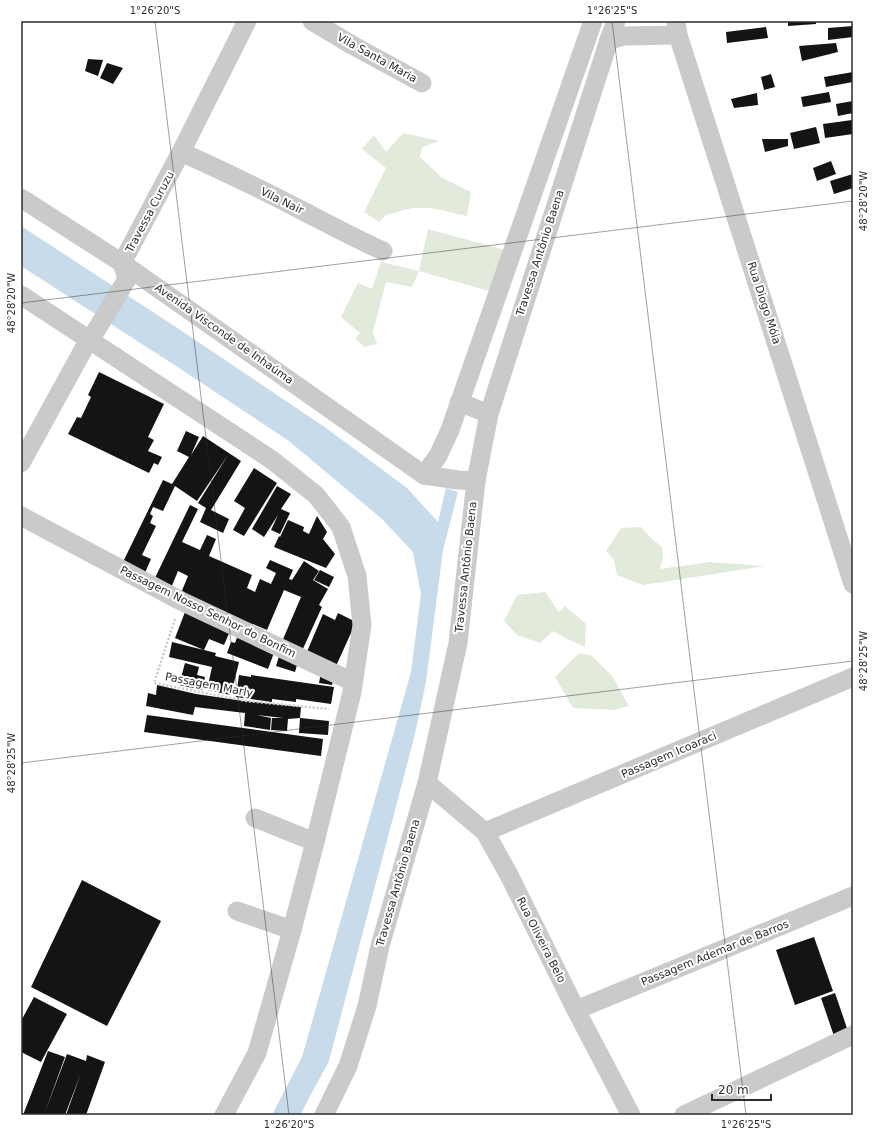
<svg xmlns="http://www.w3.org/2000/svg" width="874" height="1136" font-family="'DejaVu Sans',sans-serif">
<rect width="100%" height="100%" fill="#fff"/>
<g fill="#e2eadb">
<path d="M403,133L440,141L422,147L420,157L441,177L471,192L467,216L432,208H412L386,215L379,222L364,212L386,168L362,149L374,135L386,152Z"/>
<path d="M428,229L508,251L489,291L419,271L412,287L386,282L373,332L377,344L365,347L355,339L360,333L341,317L358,283L372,289L381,262L419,271Z"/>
<path d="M641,527L653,540L662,547L663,557L660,569L710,562L765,566L643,585L617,575L614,560L606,551L621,528Z"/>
<path d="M545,592L559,612L565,606L586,624L585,647L569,640L553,631L540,643L517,635L504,621L517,595Z"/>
<path d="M579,653L592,656L612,676L629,706L613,710L573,708L555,677Z"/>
</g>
<path fill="#c7dbea" d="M21,226L182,331L326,428L407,488L438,522L446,488L458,492L443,550L426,682L414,738L329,1061L300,1115H272L302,1057L411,672L421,594L413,552L382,519L289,441L179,368L21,266Z"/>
<g fill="#141414">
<path d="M788,21H816V24L788,26Z"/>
<path d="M853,26V37L828,40V28Z"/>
<path d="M766,27L768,38L727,43L726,32Z"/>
<path d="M836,43L838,52L802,61L799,46Z"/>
<path d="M88,59L103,60L98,76L85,71Z"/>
<path d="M107,63L123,68L113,84L100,78Z"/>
<path d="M853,72V82L826,87L824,77Z"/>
<path d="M771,74L775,87L764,90L761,77Z"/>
<path d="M829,92L831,102L803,107L801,97Z"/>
<path d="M757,93L758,105L734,108L731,99Z"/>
<path d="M853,101V113L838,116L836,104Z"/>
<path d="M852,120L853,134L825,138L823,124Z"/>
<path d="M816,127L820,143L794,149L790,133Z"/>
<path d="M762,139H788V146L765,152Z"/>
<path d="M831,161L836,174L817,181L813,168Z"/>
<path d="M853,174V188L834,194L830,181Z"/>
<path d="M99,372L164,404L148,437L154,440L148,451L162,457L158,465L154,463L149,473L68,434L77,417L81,418L91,397L88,395Z"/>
<path d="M186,431L199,437L191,455L203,436L241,461L211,510L229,519L223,533L200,522L206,508L198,503L228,455L197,501L175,486L163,511L153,507L150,514L153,516L150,523L156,526L142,555L151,559L144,575L122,564L163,480L172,484L189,457L177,451Z"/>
<path d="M254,468L277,483L244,536L233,530L245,508L234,501Z"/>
<path d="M277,486L291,494L281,509L290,513L280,534L271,530L278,515L264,537L252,529Z"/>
<path d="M190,505L198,509L182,542L200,550L207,535L216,539L209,556L252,575L247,588L255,592L260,579L271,584L276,573L266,568L270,560L293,570L289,579L292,580L304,561L319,571L313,580L328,589L319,605L322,607L301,653L281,644L301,597L284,590L267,630L253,624L251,630L181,593L188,576L178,571L171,588L154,580Z"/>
<path d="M317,516L327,532L323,539L335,554L326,568L274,547L279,536L280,537L288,520L304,527L303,531L309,534Z"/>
<path d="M320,570L334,577L329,587L314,580Z"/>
<path d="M185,612L230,631L224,645L209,639L204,650L216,653L215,656L239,662L231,695L207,690L212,667L169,657L172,642L204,650L175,638Z"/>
<path d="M338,613L356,622L336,666L306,654L323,614L335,620Z"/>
<path d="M238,635L275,650L268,669L227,653L231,642L235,643Z"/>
<path d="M280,653L299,658L295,672L276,666Z"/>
<path d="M185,663L199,667L197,675L205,677L202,690L179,685Z"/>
<path d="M321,672L335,674L332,685L319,683Z"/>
<path d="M239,675L251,677V675L334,687L331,704L296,699V702L272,699V702L236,697Z"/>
<path d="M157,685L196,694L244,701L301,707L300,718L288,719L287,731L271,730L272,718H283L257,715L271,718L270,730L244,726L245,713L195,707L193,715L146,706L148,693L156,695Z"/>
<path d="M147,715L323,739L321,756L144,732Z"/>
<path d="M300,718L329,721L328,735L299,733Z"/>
<path d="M82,880L161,921L107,1026L31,987Z"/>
<path d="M814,937L833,991L795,1005L776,950Z"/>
<path d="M835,993L849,1034L835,1039L821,998Z"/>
<path d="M34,997L67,1014L41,1062L21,1052V1021Z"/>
<path d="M48,1051L65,1057L45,1112L67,1054L86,1061L87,1055L105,1062L86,1115H66L81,1073L65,1115H23Z"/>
</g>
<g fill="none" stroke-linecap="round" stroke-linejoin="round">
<path stroke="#cacaca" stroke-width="2.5" stroke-dasharray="2 2" stroke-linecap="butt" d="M175,619L154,683L246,701L329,709"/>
<g stroke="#cacaca" stroke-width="19">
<path d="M312,21L352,45L422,83"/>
<path d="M676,21L678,35L853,584"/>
<path d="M609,40L624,36L678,35"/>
<path d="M181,152C223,171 263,190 303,211C330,225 356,239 383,251"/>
<path d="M21,198L122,263L424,475L458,480L476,481"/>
<path d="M21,295L272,460L316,495L341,527L357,576L362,625L352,692L315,842L292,930L257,1053L224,1115"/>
<path d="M459,402L489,414"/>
<path d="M21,463L88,341L97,329L127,279L122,263L181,152L247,21"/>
<path d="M424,475L438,456L450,430L593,21"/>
<path d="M21,516L181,601L353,682"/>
<path d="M427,783L485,832L509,875L576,1010L631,1115"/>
<path d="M255,818L315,842"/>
<path d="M485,832L853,677"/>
<path d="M237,911L292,930"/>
<path d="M576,1010L853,896"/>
<path d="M324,1115L348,1066L367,1006L380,946L427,783L458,643L476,481L489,414L609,40L616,21"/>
<path d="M684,1115L853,1035"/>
</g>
</g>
<path fill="none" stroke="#2d2d2d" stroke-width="1" stroke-opacity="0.45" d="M155,21L289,1115M612,21L746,1115M21,303L853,201M21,763L853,661"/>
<g text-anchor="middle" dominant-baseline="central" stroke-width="4" stroke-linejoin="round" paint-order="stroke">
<g font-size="11" fill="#2d2d2d" stroke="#fff">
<text transform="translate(377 58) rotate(29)">Vila Santa Maria</text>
<text transform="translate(282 201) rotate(26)">Vila Nair</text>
<text transform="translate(150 212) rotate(-62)">Travessa Curuzu</text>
<text transform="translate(540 253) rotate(-72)">Travessa Antônio Baena</text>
<text transform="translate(764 303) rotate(72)">Rua Diogo Móia</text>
<text transform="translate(224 334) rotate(35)">Avenida Visconde de Inhaúma</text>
<text transform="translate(466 567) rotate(-84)">Travessa Antônio Baena</text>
<text transform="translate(208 612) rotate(26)">Passagem Nosso Senhor do Bonfim</text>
<text transform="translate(209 685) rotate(11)">Passagem Marly</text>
<text transform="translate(669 755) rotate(-23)">Passagem Icoaraci</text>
<text transform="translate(398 883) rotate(-74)">Travessa Antônio Baena</text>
<text transform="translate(541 940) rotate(63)">Rua Oliveira Belo</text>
<text transform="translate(715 953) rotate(-22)">Passagem Ademar de Barros</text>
</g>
</g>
<rect width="874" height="1136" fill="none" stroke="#ffffff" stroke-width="44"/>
<path d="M712 1094v6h59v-6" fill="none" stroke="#2d2d2d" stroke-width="2"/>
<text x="718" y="1094" font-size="12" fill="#2d2d2d" stroke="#ffffff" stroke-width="3" paint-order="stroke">20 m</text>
<rect x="22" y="22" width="830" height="1092" fill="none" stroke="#2d2d2d" stroke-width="1.5"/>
<g font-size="10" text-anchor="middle" fill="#2d2d2d">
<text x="155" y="14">1°26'20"S</text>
<text x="612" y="14">1°26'25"S</text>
<text transform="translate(863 201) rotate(-90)" y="4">48°28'20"W</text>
<text transform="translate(11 303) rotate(-90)" y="4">48°28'20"W</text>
<text transform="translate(863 661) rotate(-90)" y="4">48°28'25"W</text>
<text transform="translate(11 763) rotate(-90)" y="4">48°28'25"W</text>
<text x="289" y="1128">1°26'20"S</text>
<text x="746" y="1128">1°26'25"S</text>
</g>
</svg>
